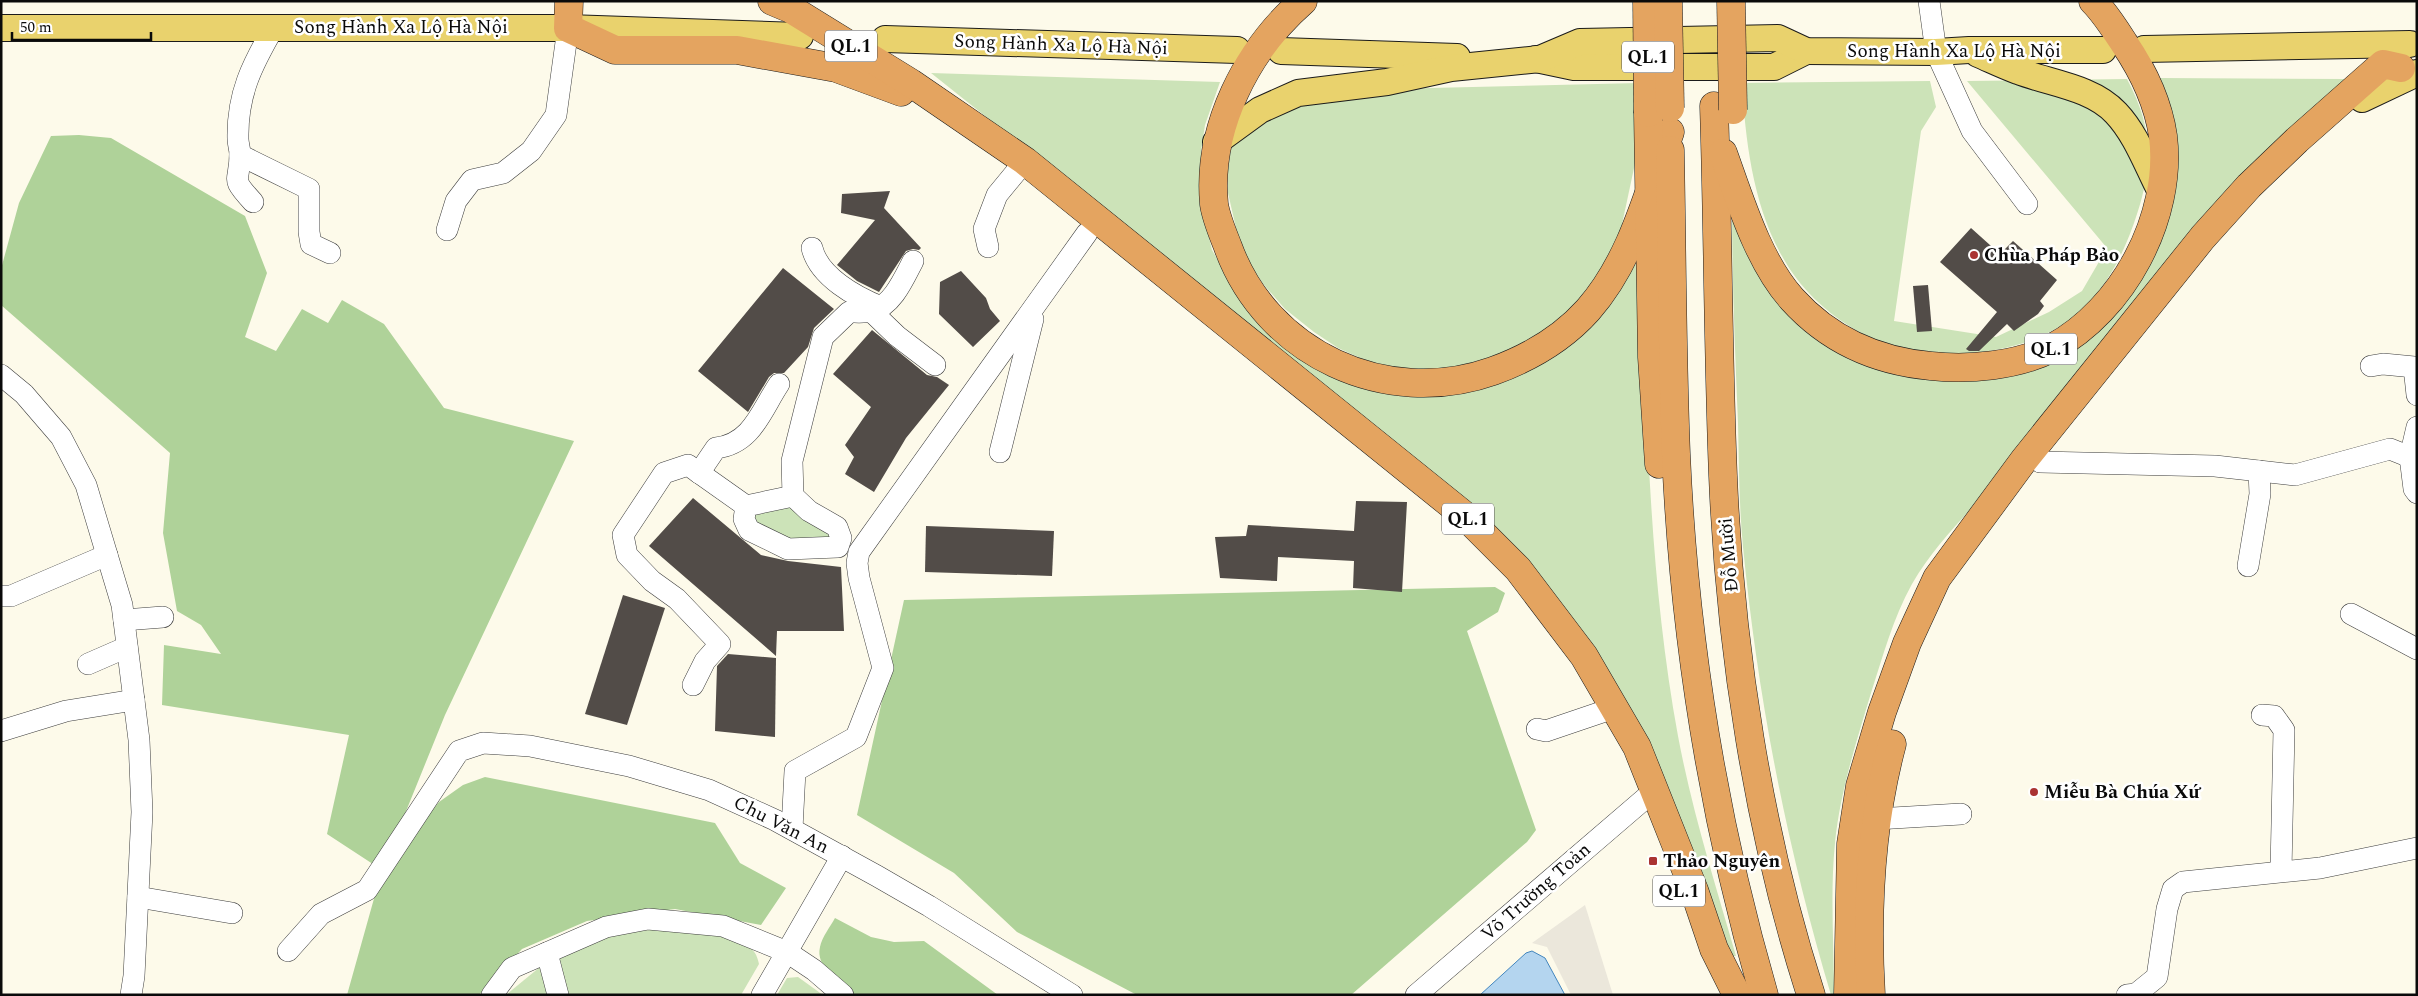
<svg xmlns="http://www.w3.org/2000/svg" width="2418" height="996" font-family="Spectral,serif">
<rect width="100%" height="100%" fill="#fdfaea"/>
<g fill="#cce3b8">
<path d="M931,73L1220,82L1205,125L1201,151V173L1207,229L1212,250L1240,298L1369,389L1401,395L1435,396L1469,392L1502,381L1625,281L1642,254C1646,415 1649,577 1678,736C1692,811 1715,883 1736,956H1732L1659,770L1409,453Z"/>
<path d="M2160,78L2345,79L2244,176L1978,501C1954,527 1930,553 1912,584C1893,618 1883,656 1871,693C1856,743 1840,792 1835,843C1830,893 1834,945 1834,995H1831C1787,848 1758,699 1743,547C1739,506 1739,464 1738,423C1735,351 1732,279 1732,206L1808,327L1959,378L2114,312L2171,109Z"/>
<path d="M2127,79C2152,126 2154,162 2137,214C2125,252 2105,293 2072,318C2019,359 1927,364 1867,336C1842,324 1817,304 1800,283C1756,228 1746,151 1742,83L1930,81L1936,107L1921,131L1894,321L1996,337L2049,312L2082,291L2107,248L1967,81Z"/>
<path d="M1639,83L1637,154L1621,229L1610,257L1591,285L1572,307L1549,328L1499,358L1447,370L1396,368L1367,361L1338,348L1314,332L1285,309L1264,285L1249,263L1239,241L1228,193V169L1231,148L1243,134L1289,104L1387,89Z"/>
<path d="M791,499L838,537L790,546L752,529L749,509Z"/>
<path d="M666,929C686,931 743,934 755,953C757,956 758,960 759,964L741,995H568L559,956L613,935L635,931Z"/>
<path d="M540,967L548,995H506Z"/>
<path d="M798,977L823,995H777L787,978Z"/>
</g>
<g fill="#afd299">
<path d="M79,135L111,138L245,216L267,273L245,337L276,351L302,309L328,323L342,300L384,324L444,408L574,441L445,715L383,868L439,802L463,785L485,777L715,823L740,863L786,888L761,925L675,909L587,921L522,949L479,995H347L382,870L327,834L349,735L162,705L164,645L221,654L201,625L177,611L163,533L170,453L1,305V269L19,203L51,136Z"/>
<path d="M1495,587L1505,593L1498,612L1467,631L1536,830L1527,842L1351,995H1137L1017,932L954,873L857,815L904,600Z"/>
<path d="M835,918L871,937L894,942L924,941L998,995H852C840,983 815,967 820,947C822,937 830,927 835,918Z"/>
</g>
<path fill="#ebe7db" d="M1585,905L1613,995H1571L1547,947L1532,943Z"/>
<path fill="#b4d5ef" stroke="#4386be" d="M1532,951L1545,958L1565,995H1480L1526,953Z"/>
<g fill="#524c48">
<path d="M890,191L884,208L921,248L919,250L913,249L906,251L879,292L857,281L837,265L875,220L841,213L842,194Z"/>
<path d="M1971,228L2000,254L2013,241L2057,280L2040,301L2044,306L2038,314L2014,331L2007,324L1979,351H1969L1966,349L1997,312L1940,262Z"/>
<path d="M783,268L834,309L814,328L808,347L784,373H774L769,377L748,412L698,371Z"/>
<path d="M961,271L986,298L990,309L1000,321L973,347L939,314L940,282Z"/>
<path d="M1928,285L1932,331L1917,332L1913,286Z"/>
<path d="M872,330L927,375L937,377L949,385L906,438L874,492L845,474L854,457L845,445L871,407L833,374Z"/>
<path d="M693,498L761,555L788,561L841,567L844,631H777L776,656L649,546Z"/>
<path d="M1356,501L1407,502L1402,592L1353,588L1354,561L1278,557L1277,581L1220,578L1215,537L1246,536L1248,525L1354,531Z"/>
<path d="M926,526L1054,531L1052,576L925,572Z"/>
<path d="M623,595L665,608L627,725L585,714Z"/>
<path d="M728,654L776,658L775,737L715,731L717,666Z"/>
</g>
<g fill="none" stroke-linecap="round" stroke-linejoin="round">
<g stroke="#3d3d3d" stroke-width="22">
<g id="minor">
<path d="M1929,1L1936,52L1972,131L2027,204"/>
<path d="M240,155L309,189V232L311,244L330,253"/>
<path d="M253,202C229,176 240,184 240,154C240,149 238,144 238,139C237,94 252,65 274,27"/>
<path d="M447,230L456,201L472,180L503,173L531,151L556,115L568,28"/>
<path d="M988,247L984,229L997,195L1025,161"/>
<path d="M812,248C819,277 856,297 881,307"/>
<path d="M871,311L897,336L935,365"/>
<path d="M2371,366L2383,364L2414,367L2417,395"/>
<path d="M1,375L24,394L61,437L86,485L122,605L139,740L142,812L134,976L131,995"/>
<path d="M2417,427L2410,457L2414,489L2417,493"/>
<path d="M1000,452L1033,319"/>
<path d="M2040,462L2215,466L2295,475L2390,449L2410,457"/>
<path d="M699,473L716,448C752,444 761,411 779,384"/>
<path d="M793,496L809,511L837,527L841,538L838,547L788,549L749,530L744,519L746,506L793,496L792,461L823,337L849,312C856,312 865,313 872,311C893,305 904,278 913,261"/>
<path d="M2248,566L2260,494L2259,471"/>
<path d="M1,596H11L107,555"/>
<path d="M2351,614L2417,649"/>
<path d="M124,620L163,617"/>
<path d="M88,664L127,647"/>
<path d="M693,685L705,661L720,644L677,599L652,581L627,555L623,535L664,473L688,465L746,506"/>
<path d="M2262,715L2274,716L2284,730L2281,871"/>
<path d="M1537,729L1546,731L1602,712"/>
<path d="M1,731L66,711L134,700"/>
<path d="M1876,819L1961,814"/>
<path d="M792,829L795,771L856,737L883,668L859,578L857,563L859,552L1087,233"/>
<path d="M138,897L232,913"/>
<path d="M288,951L321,914L367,890L459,751L483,743L530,746L629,766L709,790L775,820L877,876L929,906L1072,995"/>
<path d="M547,953L558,995"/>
<path d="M492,995L512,968L606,927L648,919L723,926L787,952L814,970L843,995"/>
<path d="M762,995L842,856"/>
<path d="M1416,995L1656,789"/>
<path d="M2127,995L2136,994L2157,977L2167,909L2173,889L2183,882L2320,868L2417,848"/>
</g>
</g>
<g stroke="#1b1b1b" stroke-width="28">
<g id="major">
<path d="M1,28H568L800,36"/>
<path d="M885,39L1237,50"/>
<path d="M2144,49L2410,44"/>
<path d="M1281,51L1457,57"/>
<path d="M1978,54C1992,60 2004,66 2018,71C2049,83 2092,87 2116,113C2136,134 2147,165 2160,190"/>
<path d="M1536,59L1574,67H1774L1806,51"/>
<path d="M2362,99L2417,73"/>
<path d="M1216,142L1260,110L1298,93L1387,82L1451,68L1540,59L1580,42L1778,38L1806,51L1936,52L1969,50H2103"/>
</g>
</g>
<g stroke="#1b1b1b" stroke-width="29">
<g id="highway">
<path d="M569,1L568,28L615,50H737L836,68L901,92"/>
<path d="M772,1L791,9L911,83L1025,161L1464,515L1518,569L1584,656L1637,747L1694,890L1714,949L1737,995"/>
<path d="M1303,1C1246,51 1207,128 1214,204C1216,218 1223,234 1228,247C1267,354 1386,409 1493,371C1529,358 1562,339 1588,310C1632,260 1648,193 1670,132"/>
<path d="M1714,106C1718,229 1718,353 1723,476C1730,648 1758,831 1811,995"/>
<path d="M1648,113L1652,357L1659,464"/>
<path d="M1670,150C1672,251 1672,353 1676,454C1684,637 1713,819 1764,995"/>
<path d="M1723,153C1740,200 1758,261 1792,299C1829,340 1876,361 1931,366C1969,370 2017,366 2052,348C2123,310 2173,217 2163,136C2158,102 2143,71 2124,43C2115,29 2105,13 2093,1"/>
<path d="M1848,995L1851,844L1860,786L1882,712L1907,643L1937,578L2024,460L2203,237L2249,186L2297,140L2383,64L2401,68"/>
<path d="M1871,995C1866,909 1870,826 1892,744"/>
</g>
</g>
<use href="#minor" stroke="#fff" stroke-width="21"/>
<use href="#major" stroke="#e9d26d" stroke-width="26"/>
<use href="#highway" stroke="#e4a460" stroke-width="28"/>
<g stroke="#1b1b1b" stroke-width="29" stroke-linecap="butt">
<g id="highway-bridge">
<path d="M1647,1L1648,113"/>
<path d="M1668,1L1670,108"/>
<path d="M1731,1L1733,110"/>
</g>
</g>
<use href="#highway-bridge" stroke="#e4a460" stroke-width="28"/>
</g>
<g fill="#aa3332" stroke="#fff" stroke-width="2">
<circle cx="1974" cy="255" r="5"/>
<circle cx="2034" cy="792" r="5"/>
<rect x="1648" y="856" width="10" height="10" rx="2.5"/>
</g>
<g text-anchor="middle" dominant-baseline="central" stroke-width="5" stroke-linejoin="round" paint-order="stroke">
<g fill="#fff" stroke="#545454" stroke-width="1">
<rect x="825" y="30.5" width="52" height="31" rx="4"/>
<rect x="1622" y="41.5" width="52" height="31" rx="4"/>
<rect x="2025" y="333.5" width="52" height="31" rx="4"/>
<rect x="1442" y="503.5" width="52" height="31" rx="4"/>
<rect x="1653" y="875.5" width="52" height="31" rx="4"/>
</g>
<g font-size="18" font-weight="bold" fill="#0a0a0a">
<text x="851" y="46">QL.1</text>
<text x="1648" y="57">QL.1</text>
<text x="2051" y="349">QL.1</text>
<text x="1468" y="519">QL.1</text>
<text x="1679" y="891">QL.1</text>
</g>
<g font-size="19" fill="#0a0a0a" stroke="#fff">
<text x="401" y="27">Song Hành Xa Lộ Hà Nội</text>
<text transform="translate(1061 45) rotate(2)">Song Hành Xa Lộ Hà Nội</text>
<text x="1954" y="51">Song Hành Xa Lộ Hà Nội</text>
<text transform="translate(1729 555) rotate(-95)">Đỗ Mười</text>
<text transform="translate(781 825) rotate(27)">Chu Văn An</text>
<text transform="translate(1536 892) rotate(-41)">Võ Trường Toản</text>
</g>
<g font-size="19" font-weight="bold" fill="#0a0a0a" stroke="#fff" text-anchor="start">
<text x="1984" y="255">Chùa Pháp Bảo</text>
<text x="2044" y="792">Miễu Bà Chúa Xứ</text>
<text x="1663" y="861">Thảo Nguyên</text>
</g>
</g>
<rect width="2418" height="996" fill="none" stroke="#0a0a0a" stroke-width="5"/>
<path d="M12 32v8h139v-8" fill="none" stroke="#0a0a0a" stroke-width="2.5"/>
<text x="20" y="32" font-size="15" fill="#0a0a0a" stroke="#ffffff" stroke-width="4" paint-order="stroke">50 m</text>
</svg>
